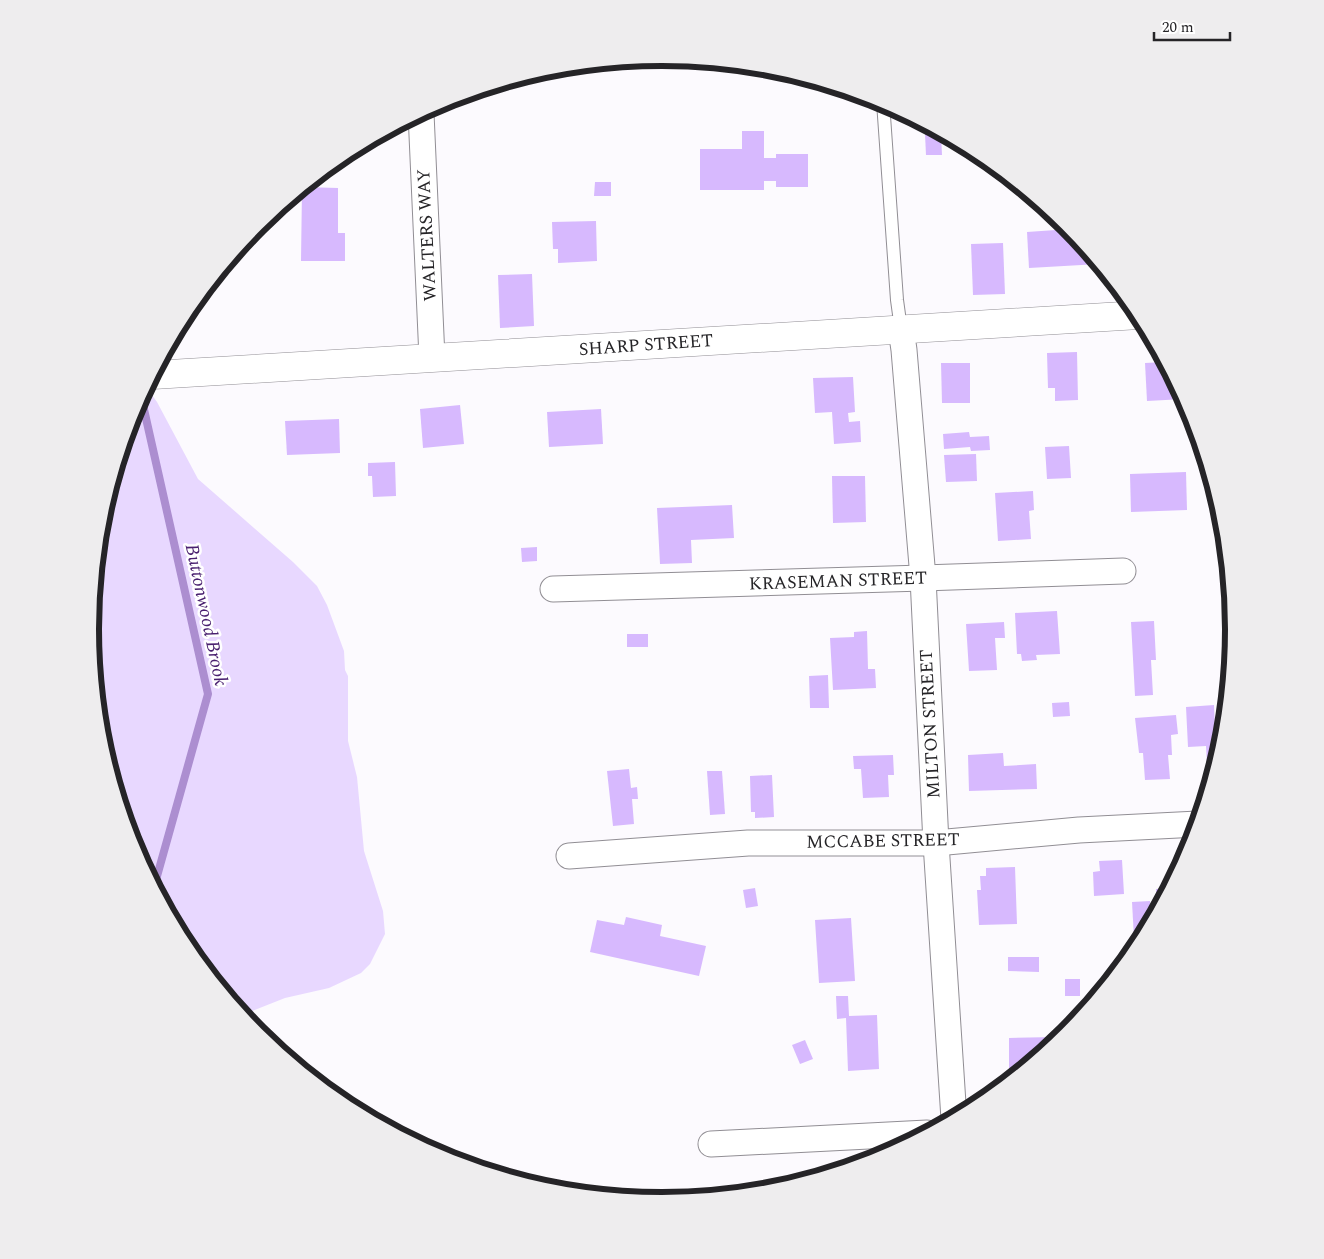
<svg xmlns="http://www.w3.org/2000/svg" width="1324" height="1259" font-family="Spectral,serif">
<rect width="100%" height="100%" fill="#fcfafe"/>
<path fill="#e8d8ff" d="M145,390L149,391L157,402L198,479L293,562L317,586L327,605L344,651L345,670L348,676V741L357,777L364,851L383,911L385,934L370,964L361,973L329,988L285,998L242,1015L186,947L133,848L101,741L90,629L101,518L134,410Z"/>
<g fill="none" stroke-linecap="round" stroke-linejoin="round">
<path stroke="#ac8ed0" stroke-width="8" d="M143,405L208,694L154,887"/>
</g>
<g fill="#d7b9fe">
<path d="M742,131H764V158H776V154H808V187H776V181H764V190H700V149H742Z"/>
<path d="M925,134H941L942,155H926Z"/>
<path d="M595,182H611V196H594Z"/>
<path d="M303,187L338,188V233H345V261H301L302,189Z"/>
<path d="M596,221L597,261L558,263V249H553L552,222Z"/>
<path d="M1070,229L1099,264L1029,268L1027,232Z"/>
<path d="M1003,243L1005,294L973,295L971,244Z"/>
<path d="M532,274L534,326L500,328L498,275Z"/>
<path d="M1077,352L1078,400L1055,401V388H1048L1047,353Z"/>
<path d="M1165,362L1184,399L1147,401L1145,363Z"/>
<path d="M941,363H970V403H942Z"/>
<path d="M853,377L855,412L848,413L849,422L860,421L861,442L834,444L832,412L815,413L813,378Z"/>
<path d="M460,405L464,444L423,448L420,409Z"/>
<path d="M601,409L603,444L549,447L547,412Z"/>
<path d="M339,419L340,453L287,455L285,421Z"/>
<path d="M969,432L970,437L989,436L990,450L971,451L970,447L944,449L943,434Z"/>
<path d="M1069,446L1071,478L1047,479L1045,447Z"/>
<path d="M976,454L977,481L946,482L944,455Z"/>
<path d="M395,462L396,496L373,497L372,476H368V463Z"/>
<path d="M1186,472L1187,510L1131,512L1130,474Z"/>
<path d="M832,476H865L866,522L833,523Z"/>
<path d="M1033,491L1034,510L1029,511L1031,539L998,541L995,493Z"/>
<path d="M732,505L734,538L691,540L692,563L660,564L657,508Z"/>
<path d="M537,547V561L522,562L521,548Z"/>
<path d="M1057,611L1060,654L1036,655L1037,660L1022,661L1021,654H1017L1015,613Z"/>
<path d="M1154,621L1156,660H1151L1153,695L1135,696L1131,622Z"/>
<path d="M1004,622L1005,638H995L997,670L969,671L966,624Z"/>
<path d="M867,631L868,669H875L876,688L833,690L830,638L854,637V632Z"/>
<rect x="627" y="634" width="21" height="13"/>
<path d="M828,675L829,708H810L809,676Z"/>
<path d="M1069,702L1070,716L1053,717L1052,703Z"/>
<path d="M1214,705L1215,730L1224,729L1223,741L1211,781H1208L1206,746L1188,747L1186,707Z"/>
<path d="M1176,715L1178,734L1171,735L1172,755H1168L1170,779L1145,780L1143,753H1139L1135,718Z"/>
<path d="M1003,753L1004,766L1036,764L1037,789L969,791L968,755Z"/>
<path d="M893,755L894,775H888L889,797L863,798L861,769H854L853,756Z"/>
<path d="M629,769L631,788L637,787L638,799H632L634,824L613,826L607,771Z"/>
<path d="M707,771H722L725,814L710,815Z"/>
<path d="M772,775L774,817L755,818V812H751L750,776Z"/>
<path d="M1122,860L1124,894L1094,896L1093,872L1100,871L1099,861Z"/>
<path d="M1015,867L1017,924L979,925L977,890H981L980,876H986V868Z"/>
<path d="M755,888L758,906L746,908L743,890Z"/>
<path d="M1169,888L1157,912L1156,889Z"/>
<path d="M1150,901L1151,921L1143,937L1134,938L1132,902Z"/>
<path d="M626,917L662,925L660,936L706,946L699,976L590,952L597,920L624,925Z"/>
<path d="M851,918L855,981L819,983L815,920Z"/>
<path d="M1008,957H1039V972L1008,971Z"/>
<rect x="1065" y="979" width="15" height="17"/>
<path d="M836,996H848L849,1016L877,1015L879,1069L848,1071L846,1018L837,1019Z"/>
<path d="M1055,1037V1043L1021,1071H1009V1038Z"/>
<path d="M805,1040L813,1059L800,1064L792,1045Z"/>
</g>
<g fill="none" stroke-linecap="round" stroke-linejoin="round">
<g stroke="#918e94" stroke-width="14">
<path id="service" d="M883,102L897,300L901,329"/>
</g>
<g stroke="#918e94" stroke-width="27">
<g id="minor">
<path d="M421,113L432,358"/>
<path d="M901,329L904,350L923,578L936,843L954,1119"/>
<path d="M553,589L923,578L1123,571"/>
<path d="M569,856L748,843H936L1079,830L1198,824"/>
<path d="M711,1144L927,1133"/>
</g>
</g>
<g stroke="#918e94" stroke-width="29">
<path id="tertiary" d="M153,375L1139,315"/>
</g>
<use href="#service" stroke="#fff" stroke-width="12"/>
<use href="#minor" stroke="#fff" stroke-width="25"/>
<use href="#tertiary" stroke="#fff" stroke-width="28"/>
</g>
<g text-anchor="middle" dominant-baseline="central" stroke-width="5" stroke-linejoin="round" paint-order="stroke">
<g font-size="18" fill="#252427" stroke="#fff">
<text transform="translate(427 235) rotate(-93)">WALTERS WAY</text>
<text transform="translate(646 345) rotate(-4)">SHARP STREET</text>
<text transform="translate(838 581) rotate(-2)">KRASEMAN STREET</text>
<text transform="translate(930 724) rotate(-93)">MILTON STREET</text>
<text transform="translate(883 841) rotate(-1)">MCCABE STREET</text>
</g>
<g font-size="19" font-style="italic" fill="#49206f" stroke="#fff">
<text transform="translate(206 615) rotate(78)">Buttonwood Brook</text>
</g>
</g>
<path d="M0 0H1324V1259H0ZM99 629a563 563 0 1 1 1126 0a563 563 0 1 1-1126 0Z" fill="#eeedee" fill-rule="evenodd"/>
<path fill="none" stroke="#252427" stroke-width="6" d="M99 629a563 563 0 1 1 1126 0a563 563 0 1 1-1126 0Z"/>
<path d="M1154 32v8h76v-8" fill="none" stroke="#252427" stroke-width="2.5"/>
<text x="1162" y="32" font-size="15" fill="#252427" stroke="#ffffff" stroke-width="4" paint-order="stroke">20 m</text>
</svg>
